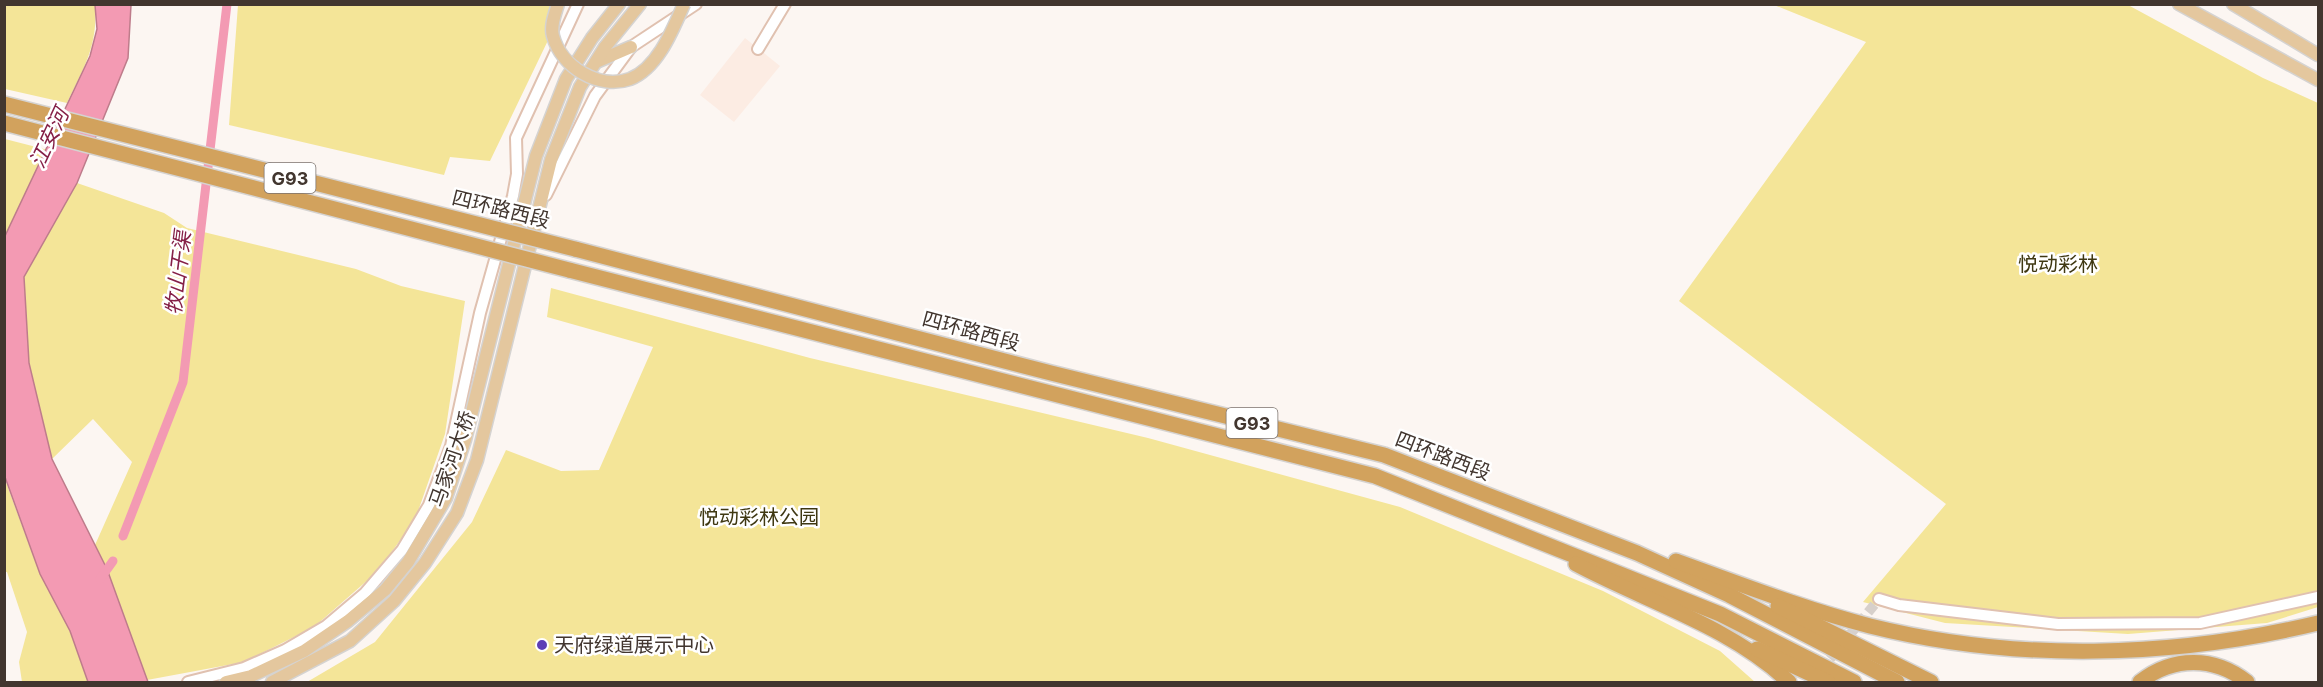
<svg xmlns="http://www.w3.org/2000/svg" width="2323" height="687" font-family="Inter,'Noto Sans SC',sans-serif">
<rect width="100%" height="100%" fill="#fcf6f2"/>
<path fill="#fcece3" d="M745,38L780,66L734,122L700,95Z"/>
<g fill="#f4e598">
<path d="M5,5H95C98,46 84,67 67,103L5,89Z"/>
<path d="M238,5H565L490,161L450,157L444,175L229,125Z"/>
<path d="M1774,5H2128L2263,78L2318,103V607L2267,623L2128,634L1945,623L1863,602L1946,504L1679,301L1866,42Z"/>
<path d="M5,139L48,150L5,245Z"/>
<path d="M77,183L164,213L187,228L356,269L401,286L465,301L445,434L415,520L377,572L314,627L244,662L147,680L95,545L132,462L93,419L52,459L29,363L24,276Z"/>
<path d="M551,288L810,358L1148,438L1400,507L1603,591L1720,651L1755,682H307L375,642L472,522L506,450L561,471L599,470L653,347L547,317Z"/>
<path d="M4,477L40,574L70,631L88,682H22L19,662L27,632L7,572H5Z"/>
</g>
<path fill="#f39ab3" stroke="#be7c8b" stroke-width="1.5" d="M95,5H131L128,58L77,183L24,277L29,363L52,459L107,569L148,682H88L70,631L40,574L5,477V236L90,56L97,29Z"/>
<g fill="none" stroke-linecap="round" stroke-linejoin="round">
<g stroke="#f39ab3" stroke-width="9">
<path d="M123,536L183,382L227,4"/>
<path d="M100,579L113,561"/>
</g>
<path stroke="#d7d0cb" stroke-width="10" stroke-dasharray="10 5" stroke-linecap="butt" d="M1811,682L1879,599"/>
<g stroke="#e0c1b0" stroke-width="14">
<g id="minor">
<path d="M758,49L785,4"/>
<path d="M546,195L595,96L631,47L696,4"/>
<path d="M1879,599L1899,605L2058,624L2200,623L2318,597"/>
<path d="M188,682L244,668L285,650L326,626L365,593L402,550L429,505L451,446L480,313L513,196L517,174L516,138L578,4"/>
</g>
</g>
<g stroke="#d5d3d1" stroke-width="15">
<g id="major">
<path d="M2179,4L2318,80"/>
<path d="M2233,4L2318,55"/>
<path d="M596,62L631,47"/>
<path d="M226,682L251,676L304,651L348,621L385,590L408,562L446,498L465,440L536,156L566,79L592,38L619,4"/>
<path d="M272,682L350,641L394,601L425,563L457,513L477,460L551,160L580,87L605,47L640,4"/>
</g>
</g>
<g stroke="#d5d3d1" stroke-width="18">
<g id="highway">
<path d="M575,249L1051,373L1384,455L1637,553L1729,595L1897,682"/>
<path d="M569,270L1375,476L1720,614L1854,682"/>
<path d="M1676,561C1740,584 1804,609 1870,626C2015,662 2173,658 2318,623"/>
<path d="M1576,564C1647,602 1730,626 1789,682"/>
<path d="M1778,606L1931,682"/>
<path d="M1757,649L1828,682"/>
<path d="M2140,682C2173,656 2214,656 2247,682"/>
</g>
</g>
<use href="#minor" stroke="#fff" stroke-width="10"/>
<use href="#major" stroke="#e4c79e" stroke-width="12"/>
<use href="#highway" stroke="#d2a25d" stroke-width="15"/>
<g stroke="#d5d3d1" stroke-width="15" stroke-linecap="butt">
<path id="major-bridge" d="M558,4C555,14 550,26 553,36C561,67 599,90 630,79C658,68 673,29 684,4"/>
</g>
<g stroke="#d5d3d1" stroke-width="18" stroke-linecap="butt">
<g id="highway-bridge">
<path d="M4,104L575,249"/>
<path d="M4,123L569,270"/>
</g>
</g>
<use href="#major-bridge" stroke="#e4c79e" stroke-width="12"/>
<use href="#highway-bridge" stroke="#d2a25d" stroke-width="15"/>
</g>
<circle fill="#5d3eb6" stroke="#fff" stroke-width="2" cx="542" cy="645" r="6"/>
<g text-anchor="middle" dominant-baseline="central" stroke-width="5" stroke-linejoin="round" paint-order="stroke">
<g fill="#fff" stroke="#7b726d" stroke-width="1.5">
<rect x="264.5" y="163" width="51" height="30" rx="4.5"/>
<rect x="1226.5" y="408" width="51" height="30" rx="4.5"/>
</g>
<g font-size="18" font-weight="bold" fill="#42362f">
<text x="290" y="178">G93</text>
<text x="1252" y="423">G93</text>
</g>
<g font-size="20" fill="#42362f" stroke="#fff">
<text transform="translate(501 209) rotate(14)">四环路西段</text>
<text transform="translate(971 331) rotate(15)">四环路西段</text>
<text transform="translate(1443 456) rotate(21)">四环路西段</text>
<text transform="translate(452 459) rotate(-71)">马家河大桥</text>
</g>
<g font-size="20" fill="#3f3812" stroke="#fff">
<text x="2058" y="264">悦动彩林</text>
<text x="759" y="517">悦动彩林公园</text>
</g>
<g font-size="20" fill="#42362f" stroke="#fff" text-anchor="start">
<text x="554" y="645">天府绿道展示中心</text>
</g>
<g font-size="21" font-style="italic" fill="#852047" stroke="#fff">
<text transform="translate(49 138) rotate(-65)">江安河</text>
<text transform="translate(178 273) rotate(-83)">牧山干渠</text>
</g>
</g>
<rect width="2323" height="687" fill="none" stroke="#42362f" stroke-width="12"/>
</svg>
